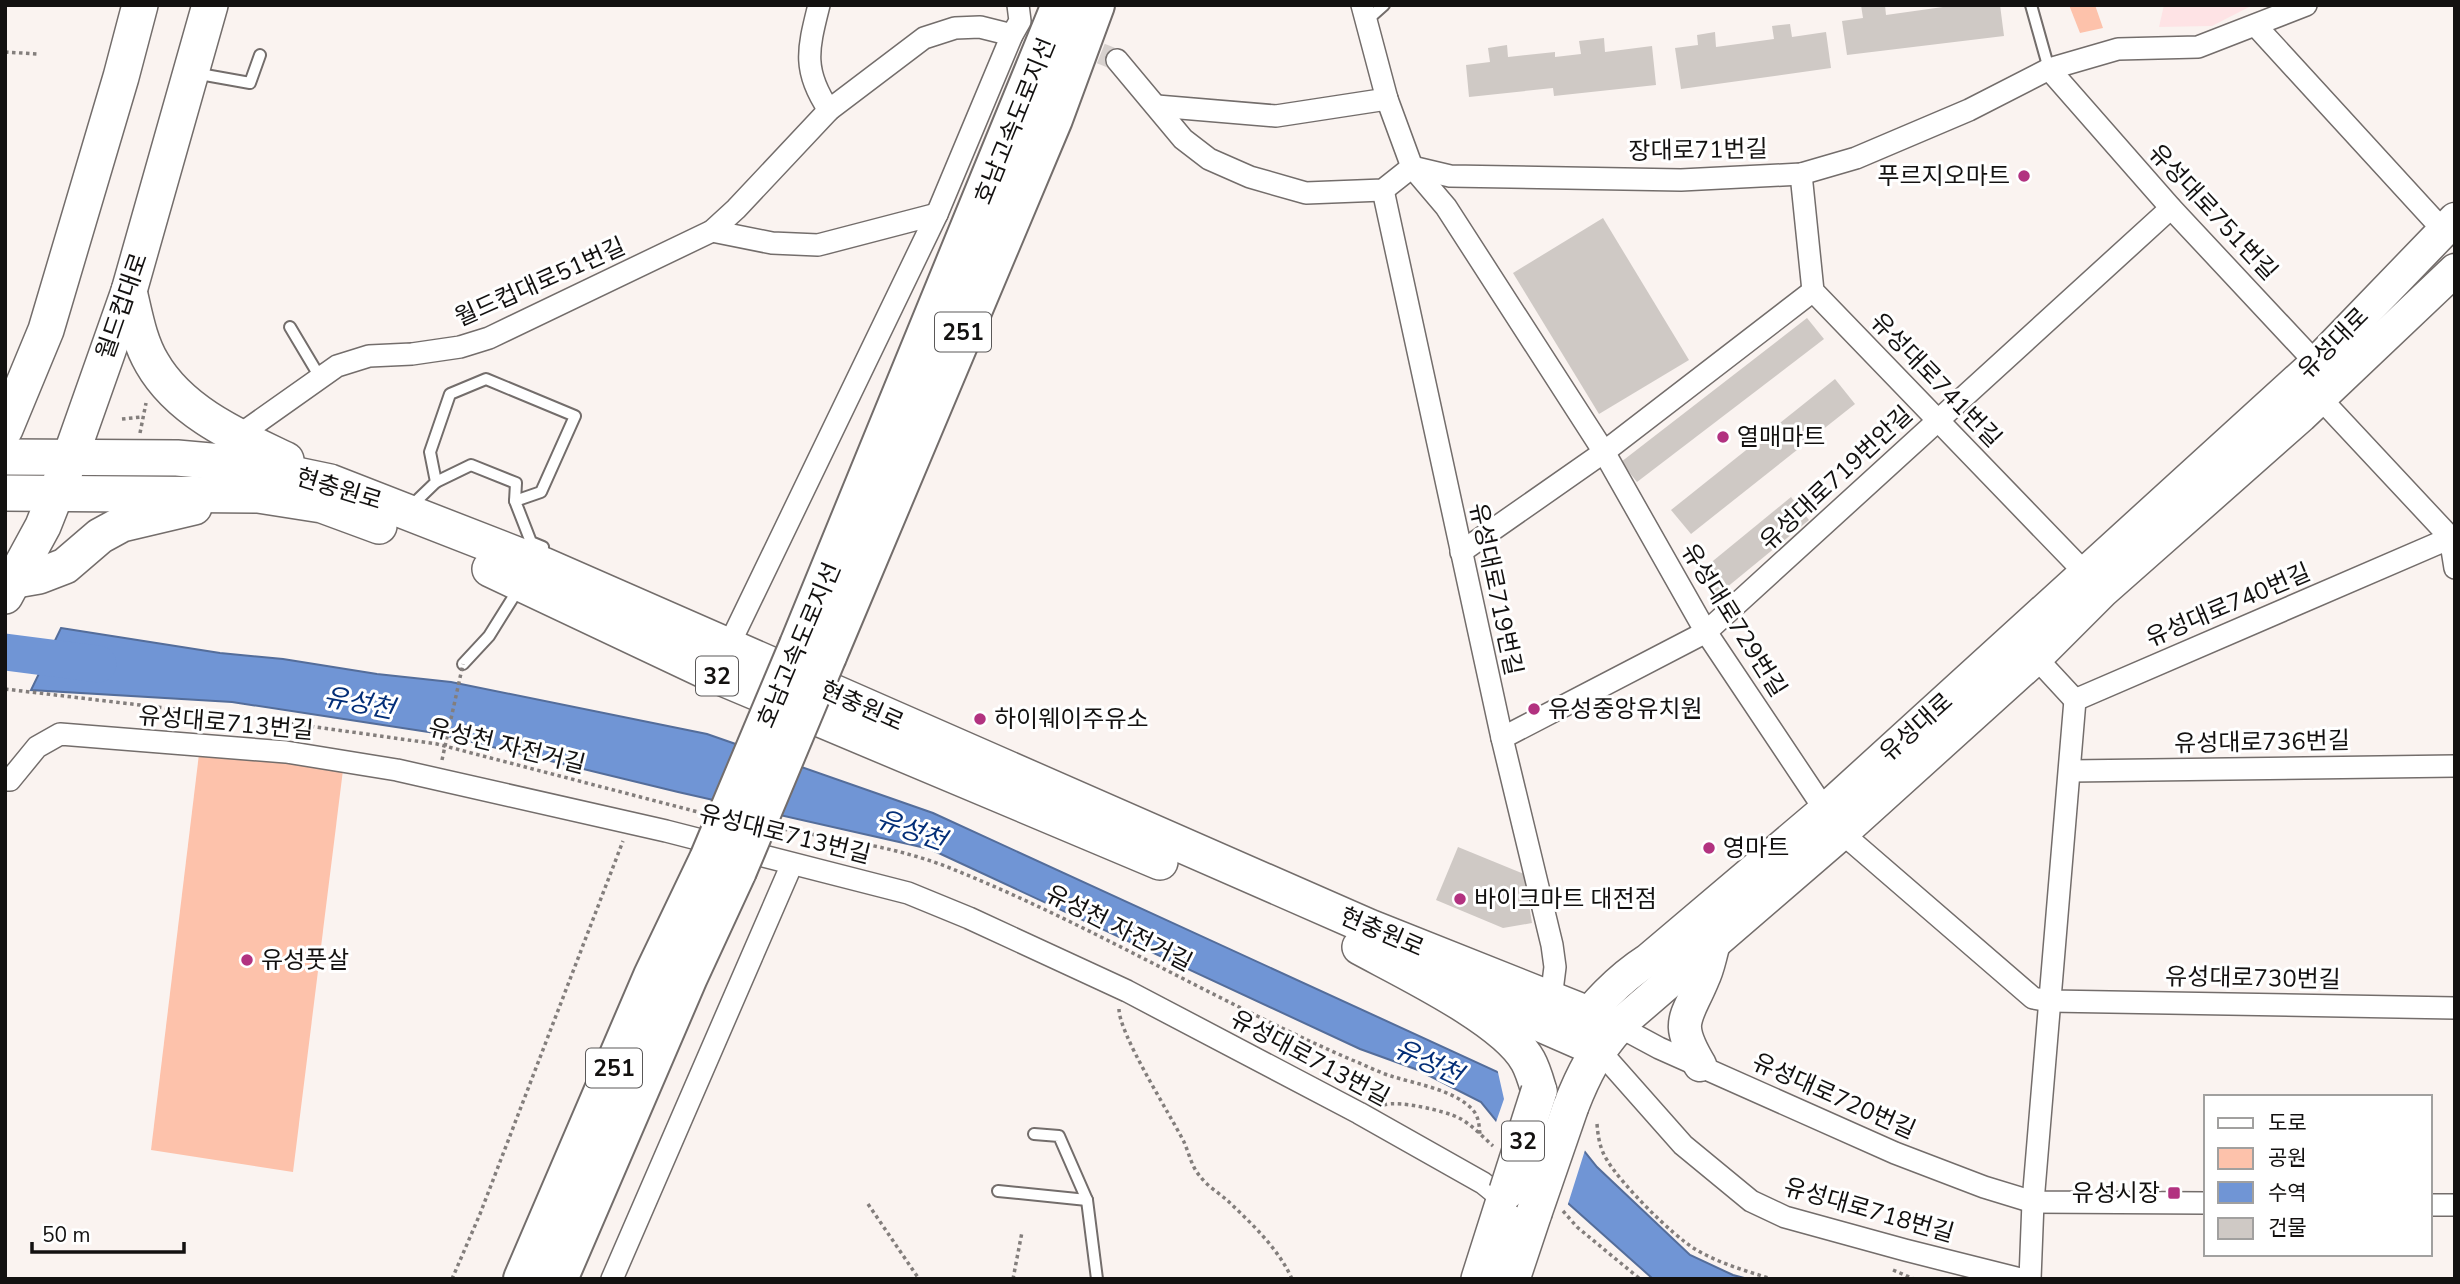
<svg xmlns="http://www.w3.org/2000/svg" width="2460" height="1284" font-family="'Nunito Sans','Noto Sans KR',sans-serif">
<rect width="100%" height="100%" fill="#faf3f0"/>
<path fill="#fee3e5" d="M2164,5H2253L2212,26L2159,27Z"/>
<g fill="#fdc2ab">
<path d="M2069,5H2095L2103,28L2080,33Z"/>
<path d="M199,754L274,760L343,770L293,1172L151,1150Z"/>
</g>
<path fill="#7095d5" stroke="#546d9a" stroke-width="2" d="M61,628L220,653L283,659L377,674L451,682L707,734L933,813L1502,1074L1561,1122L1597,1167L1690,1255L1733,1275L1748,1279H1653L1551,1188L1481,1102L1418,1070L1360,1049L930,849L678,792L435,733L232,702L31,690Z"/>
<path fill="#faf3f0" d="M1497,1068L1563,1119L1586,1147L1567,1207L1548,1190L1495,1125L1504,1099Z"/>
<g fill="none" stroke-linecap="round" stroke-linejoin="round">
<path stroke="#7095d5" stroke-width="37" d="M5,652L98,664"/>
</g>
<g fill="#cfc9c5">
<path d="M1861,5H1885L1886,15L1943,7L1942,5H2000L2004,36L1847,55L1842,21L1863,18Z"/>
<path d="M1790,24L1792,37L1826,32L1831,68L1681,89L1675,48L1698,45L1697,35L1715,32L1716,47L1774,39L1772,26Z"/>
<path d="M1604,38L1605,52L1652,46L1656,85L1554,96L1553,88L1469,97L1466,65L1490,62L1488,48L1507,45L1508,57L1555,52V57L1581,54L1579,41Z"/>
<path d="M1603,218L1689,360L1599,414L1513,273Z"/>
<path d="M1807,318L1824,339L1637,482L1621,462Z"/>
<path d="M1835,379L1855,404L1691,534L1671,510Z"/>
<path d="M1791,497L1809,520L1715,597L1697,574Z"/>
<path d="M1458,847L1524,874L1532,923L1503,928L1436,900Z"/>
</g>
<g fill="none" stroke-linecap="round" stroke-linejoin="round">
<path stroke="#d7d1ce" stroke-width="21" stroke-dasharray="21 10" stroke-linecap="butt" d="M1072,42L1117,60"/>
<g stroke="#736d6b" stroke-width="14">
<g id="lane">
<path d="M2031,5L2049,69"/>
<path d="M1366,21L1384,5"/>
<path d="M194,73L250,83L260,55"/>
<path d="M290,327L321,379"/>
<path d="M436,482L471,465L516,483L515,501"/>
<path d="M409,508L436,482L430,452L450,394L486,379L575,416L541,492L515,501L531,542L543,547"/>
<path d="M463,664L489,636L519,588"/>
<path d="M1034,1134L1059,1136L1087,1200L1097,1279"/>
<path d="M998,1191L1087,1200"/>
</g>
</g>
<g stroke="#736d6b" stroke-width="24">
<g id="street">
<path d="M819,5C808,49 802,70 829,110"/>
<path d="M1362,5L1387,99L1412,167L1446,207L1604,452L1706,632L1825,810"/>
<path d="M2256,26L2443,230"/>
<path d="M1117,60L1183,139L1209,159L1250,177L1306,193L1383,190L1412,167L1450,176L1681,180L1801,174L1856,158L1969,110L2049,69L2118,49L2198,47L2306,5"/>
<path d="M2049,69L2171,208L2316,363L2320,398L2450,537L2455,568"/>
<path d="M1157,106L1276,116L1387,99"/>
<path d="M1801,174L1813,291L2094,582"/>
<path d="M1383,190L1502,738L1552,945L1555,967L1551,999"/>
<path d="M712,231L772,243L818,245L937,214"/>
<path d="M238,436L337,366L369,356L412,354L460,347L489,338L712,231L736,209L829,110L924,38L955,28L980,27L1012,35"/>
<path d="M1461,552L1604,452L1813,291"/>
<path d="M728,647L937,214L1012,35L1020,21L1018,5"/>
<path d="M2036,658L2075,700"/>
<path d="M2075,700L2455,536"/>
<path d="M1502,738L1706,632L2171,208"/>
<path d="M2070,771L2455,766"/>
<path d="M5,780H10L37,747L60,734L286,752L397,770L666,831L908,893L969,918L1127,991L1359,1113L1483,1183L1504,1200"/>
<path d="M1842,833L2033,998L2050,1001L2455,1008"/>
<path d="M1618,1026L1659,1048L1895,1153L1984,1187L2033,1202L2206,1203"/>
<path d="M1598,1049L1683,1145L1751,1201L1785,1217L1905,1250L2020,1279"/>
<path d="M2430,1205H2455"/>
<path d="M612,1279L792,864"/>
<path d="M2030,1279L2033,1202L2075,700"/>
</g>
</g>
<g stroke="#736d6b" stroke-width="35">
<g id="secondary">
<path d="M1618,1026L1842,833L2036,658L2103,591L2301,416L2455,270"/>
<path d="M1572,1034C1595,1005 1617,980 1648,960L1825,810L2316,363L2455,219"/>
<path d="M1700,1065C1674,1021 1686,1020 1703,979C1708,969 1710,957 1713,947"/>
</g>
</g>
<g stroke="#736d6b" stroke-width="38">
<g id="primary">
<path d="M129,291C135,316 139,341 152,363C180,412 238,437 286,460"/>
<path d="M5,429L46,330L121,77L140,5"/>
<path d="M5,457L177,458L244,464L330,482L543,565L1369,927L1618,1026C1595,1052 1584,1073 1571,1106"/>
<path d="M5,493L258,495L322,505L379,526"/>
<path d="M490,569L706,671L1160,862"/>
<path d="M16,580L39,576L65,566L100,536L122,524L194,507"/>
<path d="M5,596L43,526L70,458L129,291L210,5"/>
<path d="M1360,947C1404,971 1505,1019 1528,1061C1533,1070 1536,1081 1539,1091"/>
<path d="M1463,990L1598,1049"/>
<path d="M1479,1279L1507,1191"/>
<path d="M1512,1279L1534,1213"/>
</g>
</g>
<g stroke="#736d6b" stroke-width="42">
<g id="highway">
<path d="M799,645L1061,5"/>
<path d="M827,656L1053,119L1095,5"/>
<path d="M523,1279L653,976L709,859"/>
<path d="M558,1279L688,977L737,871"/>
</g>
</g>
<g stroke="#837e7c" stroke-width="3.5" stroke-dasharray="3.5 3.5" stroke-linecap="butt">
<path d="M5,52L37,54"/>
<path d="M122,419L142,417"/>
<path d="M140,433L146,403"/>
<path d="M5,689L266,720L437,744L698,812"/>
<path d="M784,829C839,840 898,847 950,868C1088,923 1215,1001 1352,1060C1365,1065 1378,1072 1391,1076C1416,1084 1450,1089 1470,1107C1479,1115 1479,1124 1480,1135"/>
<path d="M1119,1009C1119,1034 1170,1114 1184,1142C1189,1153 1192,1168 1200,1176C1207,1186 1219,1193 1228,1201C1252,1224 1278,1248 1292,1279"/>
<path d="M1384,1105C1398,1100 1446,1111 1459,1118C1471,1124 1483,1137 1493,1146"/>
<path d="M1597,1124C1598,1137 1600,1149 1607,1160C1621,1184 1672,1235 1695,1249C1718,1263 1746,1271 1772,1279"/>
<path d="M868,1204L919,1279"/>
<path d="M1563,1211L1577,1227L1640,1279"/>
<path d="M1893,1270L1914,1279"/>
<path d="M452,1279L480,1214L623,841"/>
<path d="M1013,1279L1022,1232"/>
</g>
<use href="#lane" stroke="#fff" stroke-width="10"/>
<use href="#street" stroke="#fff" stroke-width="21"/>
<use href="#secondary" stroke="#fff" stroke-width="32"/>
<use href="#primary" stroke="#fff" stroke-width="35"/>
<use href="#highway" stroke="#fff" stroke-width="38"/>
<g stroke="#736d6b" stroke-width="38" stroke-linecap="butt">
<g id="primary-bridge">
<path d="M1507,1191L1539,1091"/>
<path d="M1534,1213L1571,1106"/>
</g>
</g>
<g stroke="#736d6b" stroke-width="42" stroke-linecap="butt">
<g id="highway-bridge">
<path d="M709,859L799,645"/>
<path d="M737,871L827,656"/>
</g>
</g>
<path stroke="#837e7c" stroke-width="3.5" stroke-dasharray="3.5 3.5" stroke-linecap="butt" d="M442,760L463,664"/>
<use href="#primary-bridge" stroke="#fff" stroke-width="35"/>
<use href="#highway-bridge" stroke="#fff" stroke-width="38"/>
</g>
<g fill="#b23280" stroke="#fff" stroke-width="2.5">
<circle cx="2024" cy="176" r="7"/>
<circle cx="1723" cy="437" r="7"/>
<circle cx="1534" cy="709" r="7"/>
<circle cx="980" cy="719" r="7"/>
<circle cx="1709" cy="848" r="7"/>
<circle cx="1460" cy="899" r="7"/>
<circle cx="247" cy="960" r="7"/>
<rect x="2167" y="1186" width="14" height="14" rx="3.5"/>
</g>
<g text-anchor="middle" dominant-baseline="central" stroke-width="6" stroke-linejoin="round" paint-order="stroke">
<g fill="#fff" stroke="#5a5858" stroke-width="2">
<rect x="935" y="312.5" width="56" height="39" rx="5"/>
<rect x="696" y="656.5" width="42" height="39" rx="5"/>
<rect x="586" y="1048.5" width="56" height="39" rx="5"/>
<rect x="1502" y="1121.5" width="42" height="39" rx="5"/>
</g>
<g font-size="23" font-weight="bold" fill="#131110">
<text x="963" y="332">251</text>
<text x="717" y="676">32</text>
<text x="614" y="1068">251</text>
<text x="1523" y="1141">32</text>
</g>
<g font-size="24" fill="#131110" stroke="#fff">
<text transform="translate(1015 121) rotate(-68)">호남고속도로지선</text>
<text transform="translate(1698 150) rotate(-1)">장대로71번길</text>
<text transform="translate(2213 212) rotate(47)">유성대로751번길</text>
<text transform="translate(540 282) rotate(-24)">월드컵대로51번길</text>
<text transform="translate(122 306) rotate(-71)">월드컵대로</text>
<text transform="translate(2333 343) rotate(-45)">유성대로</text>
<text transform="translate(1936 380) rotate(46)">유성대로741번길</text>
<text transform="translate(1836 478) rotate(-43)">유성대로719번안길</text>
<text transform="translate(339 489) rotate(17)">현충원로</text>
<text transform="translate(1496 589) rotate(78)">유성대로719번길</text>
<text transform="translate(2228 605) rotate(-23)">유성대로740번길</text>
<text transform="translate(1734 620) rotate(58)">유성대로729번길</text>
<text transform="translate(799 645) rotate(-67)">호남고속도로지선</text>
<text transform="translate(862 706) rotate(24)">현충원로</text>
<text transform="translate(226 723) rotate(5)">유성대로713번길</text>
<text transform="translate(1916 727) rotate(-42)">유성대로</text>
<text transform="translate(2262 742) rotate(-1)">유성대로736번길</text>
<text transform="translate(507 746) rotate(14)">유성천 자전거길</text>
<text transform="translate(785 834) rotate(14)">유성대로713번길</text>
<text transform="translate(1119 928) rotate(27)">유성천 자전거길</text>
<text transform="translate(1382 932) rotate(23)">현충원로</text>
<text transform="translate(2253 978) rotate(1)">유성대로730번길</text>
<text transform="translate(1310 1058) rotate(28)">유성대로713번길</text>
<text transform="translate(1834 1096) rotate(24)">유성대로720번길</text>
<text transform="translate(1869 1210) rotate(16)">유성대로718번길</text>
</g>
<g font-size="24" fill="#131110" stroke="#fff" text-anchor="start">
<text x="2010" y="176" text-anchor="end">푸르지오마트</text>
<text x="1737" y="437">열매마트</text>
<text x="1548" y="709">유성중앙유치원</text>
<text x="994" y="719">하이웨이주유소</text>
<text x="1723" y="848">영마트</text>
<text x="1474" y="899">바이크마트 대전점</text>
<text x="261" y="960">유성풋살</text>
<text x="2160" y="1193" text-anchor="end">유성시장</text>
</g>
<g font-size="26" font-style="italic" fill="#032e77" stroke="#fff">
<text transform="translate(359 703) rotate(11)">유성천</text>
<text transform="translate(911 830) rotate(20)">유성천</text>
<text transform="translate(1428 1062) rotate(25)">유성천</text>
</g>
</g>
<rect width="2460" height="1284" fill="none" stroke="#131110" stroke-width="14"/>
<rect x="2204" y="1095" width="228" height="161" fill="#ffffff" stroke="#a1a09f" stroke-width="2"/>
<rect x="2218" y="1118" width="35" height="10" fill="#ffffff" stroke="#a1a09f" stroke-width="2"/>
<text x="2268" y="1130" font-size="21" fill="#131110">도로</text>
<rect x="2218" y="1148" width="35" height="21" fill="#fdc2ab" stroke="#a1a09f" stroke-width="2"/>
<text x="2268" y="1165" font-size="21" fill="#131110">공원</text>
<rect x="2218" y="1182" width="35" height="21" fill="#7095d5" stroke="#a1a09f" stroke-width="2"/>
<text x="2268" y="1200" font-size="21" fill="#131110">수역</text>
<rect x="2218" y="1218" width="35" height="21" fill="#cfc9c5" stroke="#a1a09f" stroke-width="2"/>
<text x="2268" y="1235" font-size="21" fill="#131110">건물</text>
<path d="M32 1242v10h152v-10" fill="none" stroke="#131110" stroke-width="3.5"/>
<text x="42" y="1242" font-size="21" fill="#131110" stroke="#ffffff" stroke-width="5" paint-order="stroke">50 m</text>
</svg>
